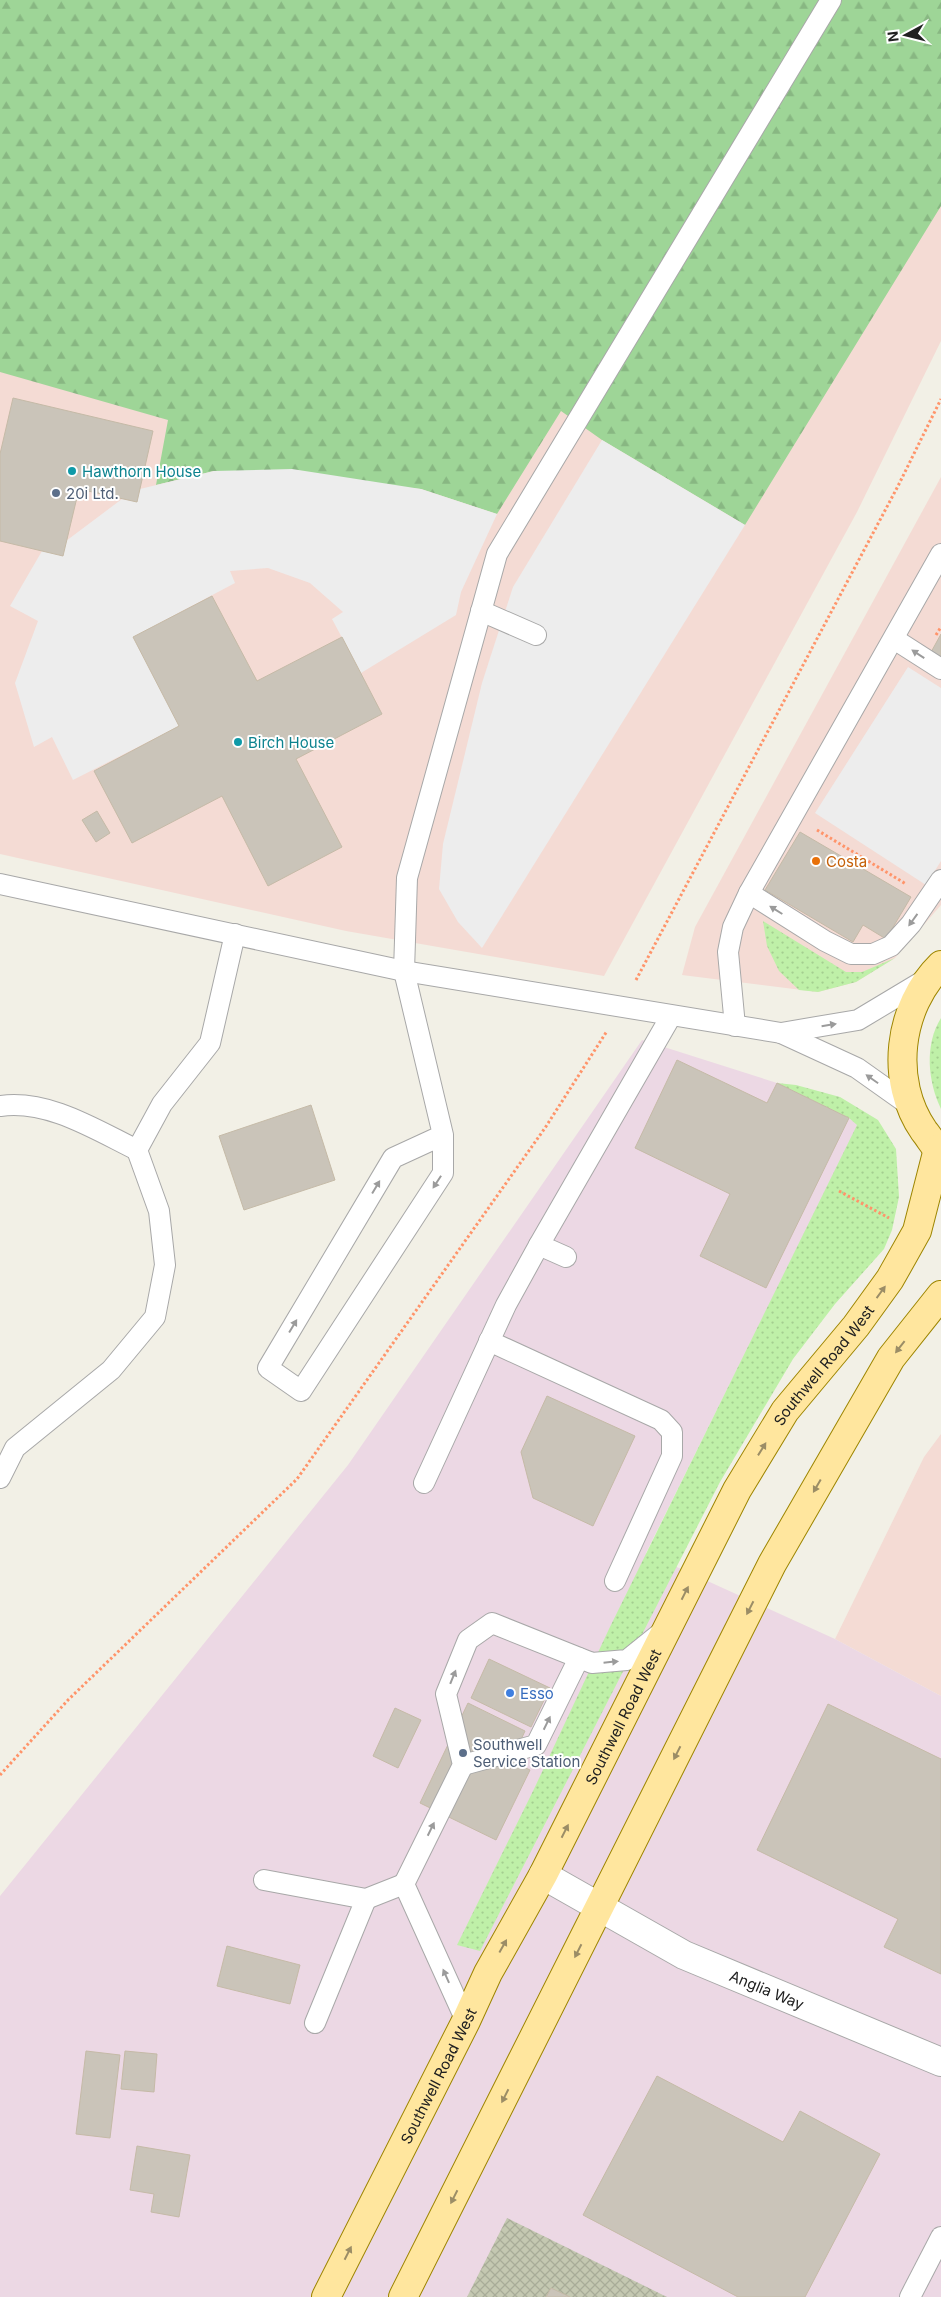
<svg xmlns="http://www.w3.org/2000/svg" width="941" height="2297" font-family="Inter,sans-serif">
<defs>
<pattern id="construction-cross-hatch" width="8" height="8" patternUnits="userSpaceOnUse" patternTransform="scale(1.25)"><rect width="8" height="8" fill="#c4c8b1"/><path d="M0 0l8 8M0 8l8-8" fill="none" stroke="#a8ac98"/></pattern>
<pattern id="grass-dots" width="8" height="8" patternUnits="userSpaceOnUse" patternTransform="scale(1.25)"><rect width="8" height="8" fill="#bff0a8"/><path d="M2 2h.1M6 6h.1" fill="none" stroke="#a4ce90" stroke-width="1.8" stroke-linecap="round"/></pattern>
<pattern id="forest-firs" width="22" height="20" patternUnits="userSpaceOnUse" patternTransform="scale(1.25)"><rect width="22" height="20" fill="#9ed597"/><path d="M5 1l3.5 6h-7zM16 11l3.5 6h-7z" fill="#88b782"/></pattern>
</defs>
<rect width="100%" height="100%" fill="#f2f0e6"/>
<g fill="#f4dbd4">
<path d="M0,0H941V341L857,512L604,976L346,931L0,854Z"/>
<path d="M941,477V905L895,958L856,982L818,992L682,975L695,927Z"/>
<path d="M941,1434V1696L835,1639L924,1457Z"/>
</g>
<path fill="#ecd8e4" d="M642,1040L777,1083L849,1118L858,1125L646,1553L835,1639L941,1696V2297H0V1896L348,1465Z"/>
<path fill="url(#construction-cross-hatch)" d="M507,2218L667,2297H467Z"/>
<g fill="url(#grass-dots)">
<path d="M763,921L846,972H862L895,958L856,982L818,992L799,990L779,971L767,946Z"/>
<path d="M941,1018V1109C928,1082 924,1045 941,1018Z"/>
<path d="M777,1083L796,1085L840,1097L878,1120L896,1149L899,1197L892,1230L884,1249L835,1304L793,1359L720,1482L480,1951L457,1945L534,1789L609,1629L857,1125L849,1118Z"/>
</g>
<path fill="url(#forest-firs)" d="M0,0H941V206L745,525L602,440L561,411L497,514L421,489L214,471L156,485L168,420L0,372Z"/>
<g fill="#ededed">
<path d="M602,440L745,525L482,948L458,922L439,889L443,844L482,683L513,587Z"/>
<path d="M292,469L421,489L497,514L461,592L456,615L361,673L332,619L343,612L310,583L268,568L230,571L235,583L133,637L179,726L73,780L52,737L34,747L15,683L38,621L10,606L42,551L63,556L66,541L122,499L137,502L140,489L214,471Z"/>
<path d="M908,667L941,688V861L926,885L815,813Z"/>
</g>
<g fill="#cac4b9" stroke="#c5baa7">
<path d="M13,398L153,431L137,502L79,489L63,556L0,541V454Z"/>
<path d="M212,596L257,681L342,637L382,714L296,759L342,847L268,886L222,796L132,843L94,771L179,726L133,637Z"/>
<path d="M941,634V660L930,654Z"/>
<path d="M97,811L110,833L96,842L82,820Z"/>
<path d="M800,832L911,897L886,939L863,925L853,942L765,890Z"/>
<path d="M677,1060L767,1103L777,1083L849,1118L766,1288L700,1256L730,1194L635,1148Z"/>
<path d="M311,1105L335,1180L244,1210L219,1136Z"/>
<path d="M547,1396L635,1436L593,1526L533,1498L521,1452Z"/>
<path d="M489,1659L550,1688L531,1727L471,1698Z"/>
<path d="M468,1703L525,1731L511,1761L530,1770L496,1840L420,1803Z"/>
<path d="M828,1704L941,1759V1974L884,1947L898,1919L757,1850Z"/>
<path d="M395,1708L421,1720L398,1768L373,1756Z"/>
<path d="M227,1946L300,1965L290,2004L217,1986Z"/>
<path d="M86,2051L120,2055L110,2138L76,2134Z"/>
<path d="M125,2051L157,2054L154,2092L121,2089Z"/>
<path d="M657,2076L783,2142L800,2111L880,2154L805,2297H738L583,2215Z"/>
<path d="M137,2146L190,2155L179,2217L151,2212L154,2194L130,2190Z"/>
<path d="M551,2288L570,2297H546Z"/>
</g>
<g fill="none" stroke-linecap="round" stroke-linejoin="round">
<g stroke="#a8a8a8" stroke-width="22">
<g id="service">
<path d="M481,611L536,635"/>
<path d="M894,639L941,669"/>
<path d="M0,884L404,971L781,1033L857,1068L912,1107"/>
<path d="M749,893L825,941L851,954H873L891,946L911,924L941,880"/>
<path d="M735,1026L728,952L733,927L749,893L941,554"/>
<path d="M781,1033L858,1020L928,978"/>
<path d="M0,1106C48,1099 96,1130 137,1150"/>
<path d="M443,1135L393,1158L268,1368L301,1391L443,1173V1135L404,971L407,878L497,554L831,0"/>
<path d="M566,1257L539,1245L671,1016"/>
<path d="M489,1341L661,1420L672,1432V1456L615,1581"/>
<path d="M0,1478L15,1448L111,1370L155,1317L165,1265L159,1211L137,1150L162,1104L210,1043L235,934"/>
<path d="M424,1483L506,1305L539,1245"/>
<path d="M463,1765L536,1745L579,1658"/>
<path d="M264,1880L366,1899L404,1884"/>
<path d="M466,2021L404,1884L463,1765L446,1694L468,1640L492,1623L592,1663L627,1660L663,1631"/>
<path d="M315,2023L366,1899"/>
<path d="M910,2297L941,2237"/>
</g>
</g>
<g stroke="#a8a8a8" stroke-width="30">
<g id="minor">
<path id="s1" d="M543,1875L684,1955L941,2062"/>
</g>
</g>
<g stroke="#9d8500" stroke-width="30">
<g id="primary">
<path d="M941,965C898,1007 889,1081 924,1131C930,1138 934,1147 941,1152"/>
<path id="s2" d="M326,2297L466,2021L488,1973L543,1875L737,1490L785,1411L856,1326L890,1279L917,1231L938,1149"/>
<path d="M403,2297L772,1564L891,1358L941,1295"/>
</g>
</g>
<g stroke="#ff946a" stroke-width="3" stroke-dasharray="2.5 2.5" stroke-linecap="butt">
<path d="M936,635L941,627"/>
<path d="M817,830L906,884"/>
<path d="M636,980L898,486L941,399"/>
<path d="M839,1191L889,1218"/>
<path d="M0,1775L68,1700L297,1479L545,1128L607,1031"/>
</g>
<use href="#service" stroke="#fff" stroke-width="20"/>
<use href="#minor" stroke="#fff" stroke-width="28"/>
<use href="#primary" stroke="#ffe69e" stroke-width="28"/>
</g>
<defs><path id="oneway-solid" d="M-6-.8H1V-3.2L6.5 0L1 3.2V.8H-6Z" transform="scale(1.25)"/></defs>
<g fill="#9b9b9b">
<use href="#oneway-solid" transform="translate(918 654) rotate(-147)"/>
<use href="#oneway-solid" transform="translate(776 910) rotate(-148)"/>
<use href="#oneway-solid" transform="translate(913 920) rotate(126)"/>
<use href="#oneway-solid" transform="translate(829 1025) rotate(-9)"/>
<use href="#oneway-solid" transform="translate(872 1079) rotate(-145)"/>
<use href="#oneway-solid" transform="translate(437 1182) rotate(123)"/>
<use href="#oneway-solid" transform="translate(376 1187) rotate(-59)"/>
<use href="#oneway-solid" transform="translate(293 1326) rotate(-59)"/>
<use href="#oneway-solid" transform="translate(611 1662) rotate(-6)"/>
<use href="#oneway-solid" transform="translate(453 1677) rotate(-68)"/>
<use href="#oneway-solid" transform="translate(547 1723) rotate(-64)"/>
<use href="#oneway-solid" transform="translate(431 1829) rotate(-64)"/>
<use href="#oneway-solid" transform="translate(446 1976) rotate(-114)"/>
</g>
<g fill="#9b8d66">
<use href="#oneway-solid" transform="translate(881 1292) rotate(-54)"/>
<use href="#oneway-solid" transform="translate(900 1347) rotate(128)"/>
<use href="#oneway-solid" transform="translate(762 1449) rotate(-58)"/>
<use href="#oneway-solid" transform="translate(817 1486) rotate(120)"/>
<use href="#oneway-solid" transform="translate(685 1593) rotate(-63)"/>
<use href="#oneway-solid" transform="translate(750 1608) rotate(117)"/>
<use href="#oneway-solid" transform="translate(677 1753) rotate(117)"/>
<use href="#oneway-solid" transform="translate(565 1831) rotate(-63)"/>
<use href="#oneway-solid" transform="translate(503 1946) rotate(-61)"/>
<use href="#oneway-solid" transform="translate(578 1951) rotate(117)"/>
<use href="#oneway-solid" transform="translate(505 2096) rotate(117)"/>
<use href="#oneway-solid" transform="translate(454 2197) rotate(117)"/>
<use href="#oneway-solid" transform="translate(348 2253) rotate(-63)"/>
</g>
<g fill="#0f9aa8" stroke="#fff" stroke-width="2">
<circle cx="72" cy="471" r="5"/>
<circle cx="238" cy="742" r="5"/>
</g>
<g fill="#5c6f8a" stroke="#fff" stroke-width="2">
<circle cx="56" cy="493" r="5"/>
<circle cx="463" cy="1753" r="5"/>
</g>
<circle fill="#e8710a" stroke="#fff" stroke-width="2" cx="816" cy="861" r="5"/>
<circle fill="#3f7fe0" stroke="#fff" stroke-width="2" cx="510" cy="1693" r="5"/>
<g text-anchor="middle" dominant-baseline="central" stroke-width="4" stroke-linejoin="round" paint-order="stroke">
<g font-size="15" fill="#0d838f" stroke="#fff" text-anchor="start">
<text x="82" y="471">Hawthorn House</text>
<text x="248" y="742">Birch House</text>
</g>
<g font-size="15" fill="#4e5e75" stroke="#fff" text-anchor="start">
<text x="66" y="493">20i Ltd.</text>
<text x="473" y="1744">Southwell<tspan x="473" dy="17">Service Station</tspan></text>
</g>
<g font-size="15" fill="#c56008" stroke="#fff" text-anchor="start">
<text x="826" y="861">Costa</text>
</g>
<g font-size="15" fill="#212121" stroke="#fff">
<text stroke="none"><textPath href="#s2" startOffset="1058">Southwell Road West</textPath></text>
<text stroke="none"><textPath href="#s2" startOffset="652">Southwell Road West</textPath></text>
<text stroke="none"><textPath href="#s1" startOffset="252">Anglia Way</textPath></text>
<text stroke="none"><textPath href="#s2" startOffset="248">Southwell Road West</textPath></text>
</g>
<g font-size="15" fill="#366cbe" stroke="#fff" text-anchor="start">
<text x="520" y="1693">Esso</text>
</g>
</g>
<g transform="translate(906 35) rotate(263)" stroke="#ffffff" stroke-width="4" paint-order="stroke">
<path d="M0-4L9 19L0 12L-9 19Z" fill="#212121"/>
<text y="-8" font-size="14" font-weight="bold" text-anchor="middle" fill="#212121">N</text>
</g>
</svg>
